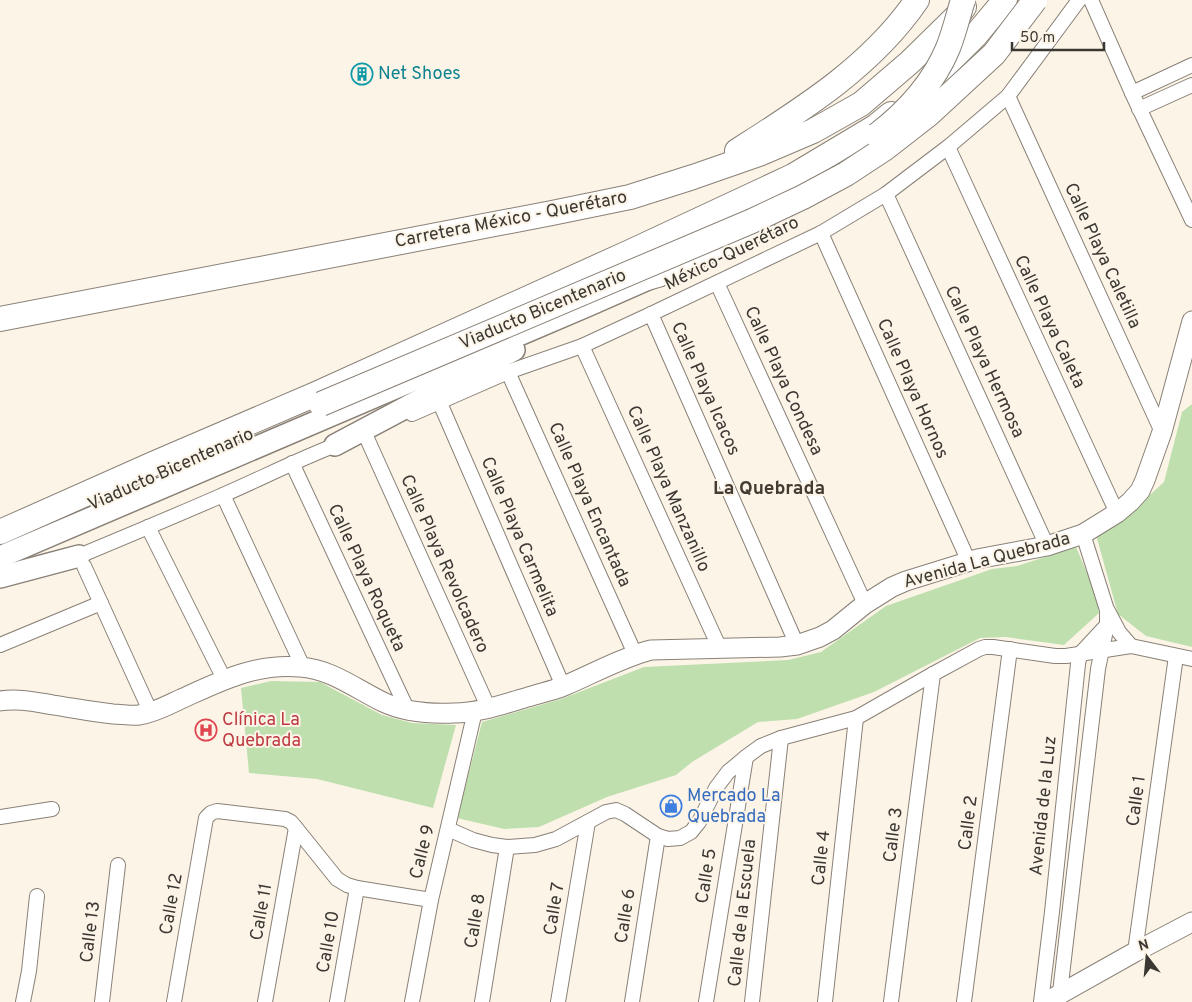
<svg xmlns="http://www.w3.org/2000/svg" width="1192" height="1002" font-family="Overpass,sans-serif">
<rect width="100%" height="100%" fill="#fdf4e8"/>
<g fill="#bfe0ae">
<path d="M1192,404V647L1146,636L1118,614L1096,535L1127,516L1164,482L1182,412Z"/>
<path d="M1076,547L1096,594L1099,613L1064,645L1006,637L980,638L874,692L797,719L758,722L692,762L676,775L607,797L539,827L504,829L457,818L482,722L561,699L644,667L788,660L821,652L886,606L992,569L1017,566Z"/>
<path d="M271,681L320,682L382,715L412,723L456,725L433,808L317,779L249,773L241,688Z"/>
</g>
<g fill="none" stroke-linecap="round" stroke-linejoin="round">
<g stroke="#898177" stroke-width="16">
<g id="street">
<path d="M1091,0L1132,93L1192,220"/>
<path d="M1132,93L1192,65"/>
<path d="M1008,96L1162,432"/>
<path d="M1139,109L1192,85"/>
<path d="M948,147L1117,513"/>
<path d="M886,194L1047,546"/>
<path d="M821,233L969,562"/>
<path d="M717,283L865,604"/>
<path d="M651,314L797,645"/>
<path d="M582,346L720,649"/>
<path d="M508,372L635,654"/>
<path d="M440,403L563,686"/>
<path d="M412,414L508,372L582,346L651,314L821,233L886,194L948,147L1008,96L1079,0"/>
<path d="M365,434L489,709"/>
<path d="M292,463L407,709"/>
<path d="M223,495L303,667"/>
<path d="M148,527L224,679"/>
<path d="M79,556C127,536 175,516 223,495C262,478 301,458 341,443"/>
<path d="M84,566L151,713"/>
<path d="M1108,611L1119,632L1131,646"/>
<path d="M0,645L101,603"/>
<path d="M0,817L52,809"/>
<path d="M448,829L473,840L492,845L507,847L535,845L556,839L606,812L616,810L625,814L658,836L668,839L680,838L691,832L699,822L716,788L728,772L746,757L761,746L781,738L856,718L933,674L979,649L985,647H993L1055,656H1066L1131,646L1192,659"/>
<path d="M1135,952L1176,656"/>
<path d="M1059,1001L1098,669L1107,625V610L1083,534"/>
<path d="M23,1002L29,971L37,896"/>
<path d="M102,1002L118,865"/>
<path d="M174,1002L206,818L211,813L217,811L285,819L291,822L296,828L337,879L347,885L357,888L431,900"/>
<path d="M265,1002L296,828"/>
<path d="M337,1002L357,888"/>
<path d="M412,1002L431,900L475,711"/>
<path d="M482,1002L507,847"/>
<path d="M558,1002L588,822"/>
<path d="M632,1002L658,836"/>
<path d="M706,1002L746,757"/>
<path d="M752,1002L781,738"/>
<path d="M825,1002L856,718"/>
<path d="M891,1002L933,674"/>
<path d="M964,1002L1010,649"/>
<path d="M1041,1002L1052,912L1078,664L1080,654L1107,625"/>
</g>
</g>
<g stroke="#898177" stroke-width="21">
<g id="secondary">
<path d="M0,701C18,698 35,702 53,705C73,708 92,712 113,714C121,714 131,716 139,715C154,713 168,705 181,699C221,681 255,663 300,667C331,669 356,689 383,702C404,712 431,714 454,713C479,713 504,704 528,697C540,693 552,691 564,686C593,674 620,658 651,650L780,647L797,645L820,637L833,630L865,604L892,587L906,581L977,559L1047,546L1083,534L1117,513L1130,502L1140,491L1145,480L1162,432L1192,321"/>
<path d="M1046,1002L1135,952L1192,922"/>
</g>
</g>
<g stroke="#898177" stroke-width="24">
<g id="primary">
<path d="M335,445L514,350"/>
<path d="M0,557L589,305L764,228"/>
<path d="M0,577L79,556"/>
</g>
</g>
<g stroke="#898177" stroke-width="26">
<g id="highway">
<path d="M937,74L975,36L1005,0"/>
<path d="M737,151C803,109 872,66 917,0"/>
<path d="M622,285L658,275"/>
<path d="M0,319L552,213L630,197L693,177L759,154L813,131L861,104L910,62L959,14L964,7"/>
<path d="M0,532L153,464L316,394L630,252L793,176L875,127L891,114"/>
</g>
</g>
<use href="#street" stroke="#fff" stroke-width="14"/>
<use href="#secondary" stroke="#fff" stroke-width="19"/>
<use href="#primary" stroke="#fff" stroke-width="21"/>
<use href="#highway" stroke="#fff" stroke-width="24"/>
<g stroke="#898177" stroke-width="26" stroke-linecap="butt">
<g id="highway-bridge">
<path d="M877,135C907,112 933,84 948,48C954,33 958,16 963,0"/>
<path d="M321,404L752,221L803,197L846,174L884,149L929,114L994,54L1035,0"/>
</g>
</g>
<use href="#highway-bridge" stroke="#fff" stroke-width="24"/>
</g>
<defs>
<g id="building-ring" transform="scale(1.125)"><circle r="9.5" fill="#fdf4e8" stroke="#0f9aa8" stroke-width="1.5"/><path d="M-4-6H4V6H1V3H-1V6H-4ZM-2.5-4.3h1.7v1.8h-1.7ZM.8-4.3h1.7v1.8H.8ZM-2.5-1h1.7V.8h-1.7ZM.8-1h1.7V.8H.8Z" fill="#0f9aa8"/></g>
<g id="hospital-ring" transform="scale(1.125)"><circle r="9.5" fill="#fdf4e8" stroke="#e0444e" stroke-width="1.5"/><path d="M-5-5h3v3.5h4V-5h3V5h-3V1.5h-4V5h-3Z" fill="#e0444e"/></g>
<g id="shop-ring" transform="scale(1.125)"><circle r="9.5" fill="#fdf4e8" stroke="#3f7fe0" stroke-width="1.5"/><path d="M-5-2.5h2.3a2.7 3.5 0 0 1 5.4 0H5L5.5 6h-11ZM-1.5-2.5h3a1.5 2.3 0 0 0-3 0Z" fill="#3f7fe0"/></g>
</defs>
<g fill-rule="evenodd">
<use href="#building-ring" x="362" y="74"/>
<use href="#hospital-ring" x="206" y="730"/>
<use href="#shop-ring" x="671" y="806"/>
</g>
<g text-anchor="middle" dominant-baseline="central" stroke-width="4" stroke-linejoin="round" paint-order="stroke">
<g font-size="18" fill="#0d838f" stroke="#fdf4e8" text-anchor="start">
<text x="378" y="74">Net Shoes</text>
</g>
<g font-size="18" fill="#3b3833" stroke="#fdf4e8">
<text transform="translate(511 220) rotate(-11)">Carretera México - Querétaro</text>
<text transform="translate(732 254) rotate(-26)">México-Querétaro</text>
<text transform="translate(1102 256) rotate(65)">Calle Playa Caletilla</text>
<text transform="translate(543 310) rotate(-23)">Viaducto Bicentenario</text>
<text transform="translate(1049 322) rotate(65)">Calle Playa Caleta</text>
<text transform="translate(984 362) rotate(65)">Calle Playa Hermosa</text>
<text transform="translate(783 381) rotate(65)">Calle Playa Condesa</text>
<text transform="translate(705 389) rotate(66)">Calle Playa Icacos</text>
<text transform="translate(912 389) rotate(66)">Calle Playa Hornos</text>
<text transform="translate(171 470) rotate(-24)">Viaducto Bicentenario</text>
<text transform="translate(668 489) rotate(66)">Calle Playa Manzanillo</text>
<text transform="translate(589 505) rotate(66)">Calle Playa Encantada</text>
<text transform="translate(519 537) rotate(67)">Calle Playa Carmelita</text>
<text transform="translate(987 561) rotate(-15)">Avenida La Quebrada</text>
<text transform="translate(444 564) rotate(66)">Calle Playa Revolcadero</text>
<text transform="translate(366 578) rotate(65)">Calle Playa Roqueta</text>
<text transform="translate(1137 801) rotate(-82)">Calle 1</text>
<text transform="translate(1044 806) rotate(-84)">Avenida de la Luz</text>
<text transform="translate(969 823) rotate(-83)">Calle 2</text>
<text transform="translate(894 835) rotate(-83)">Calle 3</text>
<text transform="translate(423 852) rotate(-76)">Calle 9</text>
<text transform="translate(822 858) rotate(-84)">Calle 4</text>
<text transform="translate(707 876) rotate(-81)">Calle 5</text>
<text transform="translate(172 904) rotate(-80)">Calle 12</text>
<text transform="translate(555 909) rotate(-81)">Calle 7</text>
<text transform="translate(262 912) rotate(-80)">Calle 11</text>
<text transform="translate(743 913) rotate(-84)">Calle de la Escuela</text>
<text transform="translate(626 916) rotate(-81)">Calle 6</text>
<text transform="translate(476 921) rotate(-81)">Calle 8</text>
<text transform="translate(91 932) rotate(-83)">Calle 13</text>
<text transform="translate(329 942) rotate(-80)">Calle 10</text>
</g>
<g font-size="18" fill="#be3a42" stroke="#fdf4e8" text-anchor="start">
<text x="222" y="720">Clínica La<tspan x="222" dy="21">Quebrada</tspan></text>
</g>
<g font-size="18" fill="#366cbe" stroke="#fdf4e8" text-anchor="start">
<text x="687" y="796">Mercado La<tspan x="687" dy="21">Quebrada</tspan></text>
</g>
<g font-size="19" font-weight="bold" fill="#443c33" stroke="#fdf4e8">
<text x="769" y="489">La Quebrada</text>
</g>
</g>
<g transform="translate(1147 957) rotate(344)" stroke="#fdf4e8" stroke-width="4" paint-order="stroke">
<path d="M0-4L9 19L0 12L-9 19Z" fill="#3b3833"/>
<text y="-8" font-size="14" font-weight="bold" text-anchor="middle" fill="#3b3833">N</text>
</g>
<path d="M1012 42v8h92v-8" fill="none" stroke="#3b3833" stroke-width="2.5"/>
<text x="1020" y="42" font-size="15" fill="#3b3833" stroke="#fdf4e8" stroke-width="4" paint-order="stroke">50 m</text>
</svg>
